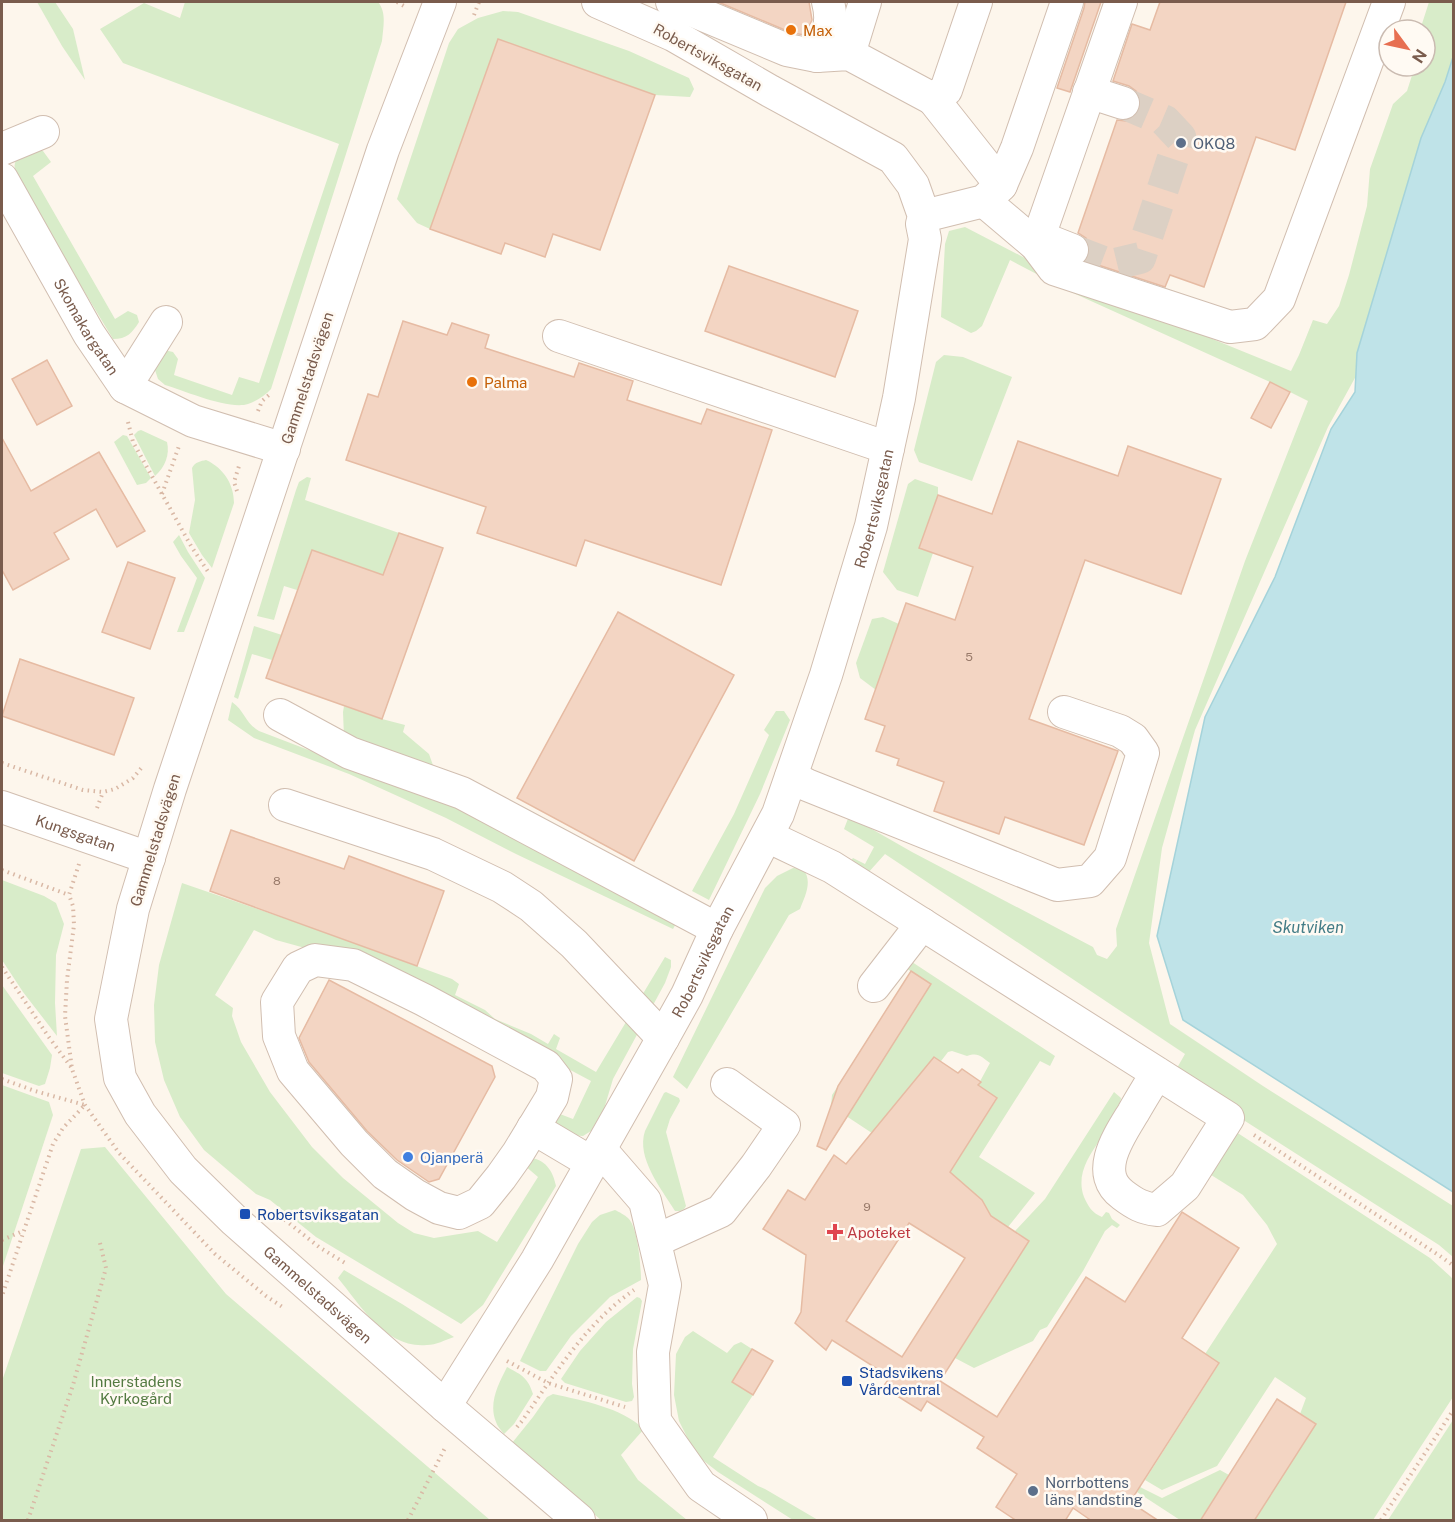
<svg xmlns="http://www.w3.org/2000/svg" width="1455" height="1522" font-family="'Public Sans',sans-serif">
<rect width="100%" height="100%" fill="#fdf6ec"/>
<g fill="#d8ecc9">
<path d="M37,2H55L73,29L85,80L62,46Z"/>
<path d="M185,2H378C387,13 383,27 382,41L271,389C265,396 256,401 248,404C229,410 185,391 165,385L158,379L153,364L164,350L173,352L178,359L174,375L232,395L239,377L259,383L339,144L123,63L100,29L144,3L180,18Z"/>
<path d="M1429,2H1453V57L1357,353L1356,376L1328,427L1195,730L1162,848L1149,943L1170,1024L1263,1086L1453,1206V1257L1439,1245L1173,1075L1185,1054L885,854L867,874L847,865L853,858L865,864L874,847L844,829L849,816L912,852L1093,947L1097,955L1107,959L1117,946L1116,929L1245,561L1308,401L1270,382L1071,292L1010,260L982,326L976,331L971,333L941,317L945,244L949,231L965,227L1025,258L1065,282L1141,310L1291,371L1299,355L1313,320L1327,324L1339,306L1349,275L1367,206L1370,169L1393,104L1407,91L1415,66H1425V30H1420Z"/>
<path d="M503,11L518,12L629,51L689,78L694,89L690,97L655,95L498,39L430,229L417,223L397,199L449,43L458,29L478,18Z"/>
<path d="M34,148L43,151L51,162L33,176L115,319L128,311L137,315L139,322C132,333 127,339 113,339L78,281L15,169C12,158 25,153 34,148Z"/>
<path d="M944,355L963,357L1012,377L972,481L919,462L914,450L936,362Z"/>
<path d="M141,430L167,442C170,455 165,467 155,476L134,435L138,431Z"/>
<path d="M123,435L127,436L151,478L146,483L137,485L114,442Z"/>
<path d="M206,460C224,468 234,485 234,503L212,568L202,555L189,533L195,500L192,468C195,462 201,461 206,460Z"/>
<path d="M307,477L311,478L305,500L399,533L383,575L312,550L297,590L284,586L274,620L257,616L296,490L299,482Z"/>
<path d="M915,479L938,487V495L920,548L933,553L918,597L897,590L883,572L908,484Z"/>
<path d="M179,535L188,552L205,578L184,632H177L197,578L181,556L173,542Z"/>
<path d="M883,617L899,624L876,690L860,678L856,663L872,619Z"/>
<path d="M254,626L282,635L272,660L252,654L238,699L234,697Z"/>
<path d="M232,702C245,711 245,723 259,731L340,762L456,801L678,920L673,929L516,854L446,818L349,774L254,738L228,720Z"/>
<path d="M344,706L382,719L405,725L403,732L429,754L435,771L344,737L343,712Z"/>
<path d="M776,711H784L790,720L760,794L709,900L692,891L734,814L769,735L764,730Z"/>
<path d="M793,868L803,869C813,881 805,896 800,909L789,915L687,1089L673,1077L765,888L777,876Z"/>
<path d="M2,880L44,896L56,903L64,924L56,955L55,1003L57,1036L23,992L2,960Z"/>
<path d="M182,883L321,931L452,979L459,984L455,995L485,1010L495,1019L531,1034L548,1044L554,1034L560,1038L556,1049L596,1072L665,957L671,960V967L665,983L613,1079L604,1109L591,1131L583,1136L568,1135L552,1126V1111L573,1119L591,1081L512,1039L356,962L276,940L254,930L215,995L233,1008L232,1016L241,1042L270,1092L312,1147L343,1178L398,1223L414,1233L434,1238L478,1231L497,1242L538,1177L524,1165L528,1158C545,1158 553,1171 556,1186L483,1305L461,1324L316,1237L270,1200L256,1194L204,1150L180,1117L164,1080L155,1042L154,1005L159,965Z"/>
<path d="M909,960L1055,1056L1050,1066L1040,1061L979,1157L1035,1193L1008,1227L991,1216L982,1200L950,1172L997,1099L978,1085L990,1063C981,1057 979,1052 967,1056L952,1051L948,1052L881,1139L831,1106L832,1095L838,1086L858,1098L931,984L904,967Z"/>
<path d="M2,985L52,1055L50,1068L45,1084L39,1086L2,1073Z"/>
<path d="M2,1085L49,1102L53,1115L2,1269Z"/>
<path d="M666,1092L679,1098L680,1101L670,1119L666,1132L686,1206L684,1209L680,1211H675C661,1188 636,1158 645,1131L664,1093Z"/>
<path d="M1114,1092L1121,1098C1118,1131 1070,1159 1084,1197C1088,1206 1092,1213 1102,1217L1106,1212L1109,1213L1112,1219L1120,1225L1117,1228L1112,1225L1105,1231L1083,1271L1047,1327L1040,1330L1033,1341L974,1368L955,1358L1029,1241L1015,1231L1045,1199Z"/>
<path d="M1233,1130L1430,1258L1451,1277L1454,1281L1453,1397L1373,1520H1254L1315,1425L1300,1414L1306,1398L1275,1377L1217,1466L1162,1490L1145,1480L1219,1364L1205,1354L1277,1244L1267,1225L1243,1195L1208,1173Z"/>
<path d="M105,1147L226,1294L490,1520H2V1381L81,1149Z"/>
<path d="M615,1210C619,1212 625,1215 628,1218C638,1227 641,1267 641,1280L610,1297L571,1336L546,1371H540L520,1361L578,1244L592,1222L600,1215Z"/>
<path d="M344,1270L402,1304L454,1337C445,1340 436,1345 427,1345C386,1349 361,1306 338,1278Z"/>
<path d="M637,1297L640,1298L642,1301L633,1349L632,1384L634,1397L632,1401L626,1402L565,1383L561,1379L580,1351L606,1322Z"/>
<path d="M693,1331L727,1353L734,1345L741,1342L752,1349L732,1382L753,1395L713,1457L758,1486L765,1489L818,1520H793L718,1472L700,1458L691,1445L679,1421L674,1395L676,1354L685,1337Z"/>
<path d="M507,1367C522,1375 528,1378 533,1394L514,1424L504,1434C501,1430 497,1426 496,1422C488,1403 499,1383 507,1367Z"/>
<path d="M553,1394C584,1401 620,1407 644,1429L621,1455L638,1480L687,1520H601L512,1443L533,1417L547,1397Z"/>
<path d="M1453,1420V1520H1388Z"/>
<path d="M1220,1470L1229,1475L1200,1520H1180L1137,1492L1140,1487L1162,1498Z"/>
</g>
<path fill="#bfe3e8" stroke="#a5d3da" stroke-width="1.5" d="M1453,57L1454,1192H1453L1183,1020L1157,936L1205,717L1275,577L1331,429L1355,392L1357,353L1421,138L1445,82Z"/>
<g fill="#f3d5c3" stroke="#e6bba3" stroke-width="1.5" fill-rule="evenodd">
<path d="M718,2H809L812,20L805,35L792,33Z"/>
<path d="M1085,2H1101L1070,92L1057,88L1084,8Z"/>
<path d="M1160,2H1346L1295,150L1256,137L1204,287L1170,275L1165,287L1086,261L1089,256L1090,247L1086,238L1078,233L1117,120L1126,121L1135,117L1140,108V99L1136,91L1129,86L1113,81L1132,24L1150,30Z"/>
<path d="M498,39L655,95L600,250L553,234L545,257L505,243L501,254L430,229Z"/>
<path d="M729,266L858,311L835,377L705,331Z"/>
<path d="M403,321L447,335L452,323L489,335L485,348L574,377L579,363L633,381L627,400L701,424L707,409L772,430L721,585L585,540L576,566L477,533L486,507L346,460L368,394L378,397Z"/>
<path d="M47,360L72,406L37,425L12,379Z"/>
<path d="M1270,382L1290,392L1271,428L1251,418Z"/>
<path d="M2,438L31,491L99,452L145,531L117,547L96,509L54,533L69,559L13,590L2,570Z"/>
<path d="M1018,441L1118,476L1128,446L1221,479L1181,594L1085,560L1029,719L1118,751L1084,845L1005,817L999,834L934,811L944,782L897,765L899,759L876,751L885,726L865,719L906,603L955,620L973,567L919,548L938,495L992,514Z"/>
<path d="M399,533L443,548L382,719L266,678L312,550L383,575Z"/>
<path d="M128,562L175,578L150,649L102,632Z"/>
<path d="M618,612L734,675L634,861L517,798Z"/>
<path d="M20,659L134,698L114,755L2,716Z"/>
<path d="M231,830L344,869L349,856L444,891L417,966L210,891Z"/>
<path d="M911,971L931,984L826,1150L817,1146L838,1086Z"/>
<path d="M329,980L492,1066L495,1077L439,1179L429,1182L397,1160L367,1131L309,1062L299,1038Z"/>
<path d="M934,1057L958,1073L962,1069L981,1082L978,1085L997,1098L950,1172L982,1200L991,1216L1029,1241L940,1381L997,1417L1086,1277L1125,1302L1182,1212L1239,1248L1182,1338L1219,1363L1130,1502L1159,1521H1092L1073,1508L1065,1521H1017L996,1507L1017,1474L977,1448L984,1437L927,1401L921,1411L883,1387L890,1377L832,1340L826,1350L795,1323L801,1312L806,1255L763,1229L788,1190L805,1200L834,1155L846,1164ZM909,1223L965,1258L902,1357L846,1321Z"/>
<path d="M752,1349L773,1361L753,1395L732,1382Z"/>
<path d="M1277,1399L1316,1424L1254,1521H1200Z"/>
</g>
<g fill="none" stroke-linecap="round" stroke-linejoin="round">
<path stroke="#dcd0c4" stroke-width="32" stroke-dasharray="32 16" stroke-linecap="butt" d="M1072,250L1111,265L1140,258L1180,137L1165,121L1123,103"/>
<g stroke="#d1beb0" stroke-width="34">
<g id="minor">
<path id="s1" d="M440,2L383,150L170,789L133,909L111,1019L120,1078L140,1114L183,1170L235,1221L445,1406L579,1520"/>
<path d="M672,2L787,50L817,56C827,37 834,24 828,2"/>
<path d="M849,54L865,2"/>
<path d="M817,56L849,54L933,99L946,90L976,2"/>
<path d="M1089,92L1123,103"/>
<path d="M933,99L1001,185"/>
<path d="M2,149L43,132"/>
<path id="s2" d="M2,179L89,334L125,387L193,421L284,449"/>
<path d="M984,201L1036,245L1054,269L1230,327L1255,324L1279,299L1389,2"/>
<path d="M924,216L984,201L1001,185L1017,148L1067,2"/>
<path d="M1039,237L1072,250"/>
<path d="M1036,245L1121,2"/>
<path d="M559,336L888,448"/>
<path d="M125,387L166,322"/>
<path d="M280,715L350,753L462,793L717,929"/>
<path d="M791,777L807,785L1057,885L1090,881L1110,858L1143,753L1133,739L1120,731L1064,712"/>
<path d="M285,805L433,854L502,887L531,906L574,944L663,1038"/>
<path id="s3" d="M2,807L149,858"/>
<path d="M767,836L832,867L1228,1118L1185,1186L1157,1210C1142,1208 1135,1204 1123,1195C1093,1173 1119,1136 1133,1113C1141,1099 1149,1086 1157,1073"/>
<path d="M315,960L353,965L424,1000L546,1066L556,1079L552,1097L518,1153L501,1177L480,1203L459,1213L439,1208L415,1195L385,1174L354,1143L293,1071L279,1036L277,1002L298,968Z"/>
<path d="M874,986L922,924"/>
<path d="M533,1128L592,1163"/>
<path d="M600,1149L645,1201L665,1285L653,1352L655,1421L701,1486L751,1520"/>
<path d="M655,1241L721,1211L756,1166L784,1125L727,1084"/>
<path id="s4" d="M445,1406L537,1260L663,1038L687,995L717,929L778,814L826,675L871,526L899,398L925,239L922,224L924,216L913,185L893,158L770,91L673,35L598,2"/>
</g>
</g>
<g stroke="#d9b8a5" stroke-width="4" stroke-dasharray="1.5 4.5" stroke-linecap="butt">
<path d="M397,2L406,7"/>
<path d="M474,15L479,2"/>
<path d="M258,411L262,401L269,395"/>
<path d="M128,422L133,442L191,546L209,573"/>
<path d="M237,491L234,482L239,466"/>
<path d="M162,494L179,446"/>
<path d="M2,763L83,790L103,792L115,789L133,778L143,766"/>
<path d="M97,808L103,792"/>
<path d="M79,864L69,895L73,906L74,925L67,980L65,1016L72,1069L85,1105L119,1153L215,1254L266,1296L284,1308"/>
<path d="M2,870L69,895"/>
<path d="M2,967L48,1036L71,1067"/>
<path d="M2,1079L35,1091L85,1105L63,1128L53,1144L2,1296"/>
<path d="M1254,1135L1440,1256L1454,1266"/>
<path d="M280,1216L319,1247L345,1263"/>
<path d="M2,1240L23,1231"/>
<path d="M507,1361L548,1383L625,1407"/>
<path d="M517,1427L522,1421C555,1374 586,1323 634,1290"/>
<path d="M28,1520L73,1385L106,1268L99,1239"/>
<path d="M408,1520L446,1446"/>
<path d="M1381,1520L1454,1409"/>
</g>
<use href="#minor" stroke="#fff" stroke-width="32"/>
</g>
<g fill="#e8710a" stroke="#fffaf3" stroke-width="2">
<circle cx="791" cy="30" r="6"/>
<circle cx="472" cy="382" r="6"/>
</g>
<g fill="#5c6f8a" stroke="#fffaf3" stroke-width="2">
<circle cx="1181" cy="143" r="6"/>
<circle cx="1033" cy="1491" r="6"/>
</g>
<circle fill="#3f7fe0" stroke="#fffaf3" stroke-width="2" cx="408" cy="1157" r="6"/>
<g fill="#1a4fb4" stroke="#fffaf3" stroke-width="2">
<rect x="239" y="1208" width="12" height="12" rx="3"/>
<rect x="841" y="1375" width="12" height="12" rx="3"/>
</g>
<path fill="#e0444e" stroke="#fffaf3" stroke-width="2" d="M832 1223h6v6h6v6h-6v6h-6v-6h-6v-6h6z"/>
<g text-anchor="middle" dominant-baseline="central" stroke-width="5" stroke-linejoin="round" paint-order="stroke">
<g font-size="12" fill="#987a6a">
<text x="969" y="657">5</text>
<text x="277" y="881">8</text>
<text x="867" y="1207">9</text>
</g>
<g font-size="15" fill="#c56008" stroke="#fffaf3" text-anchor="start">
<text x="803" y="30">Max</text>
<text x="484" y="382">Palma</text>
</g>
<g font-size="15" fill="#7a5c4d" stroke="#fffaf3">
<text transform="translate(708 57) rotate(29)">Robertsviksgatan</text>
<text stroke="none"><textPath href="#s2" startOffset="170">Skomakargatan</textPath></text>
<text transform="translate(307 378) rotate(-72)">Gammelstadsvägen</text>
<text stroke="none"><textPath href="#s4" startOffset="1000">Robertsviksgatan</textPath></text>
<text stroke="none"><textPath href="#s3" startOffset="78">Kungsgatan</textPath></text>
<text transform="translate(155 840) rotate(-73)">Gammelstadsvägen</text>
<text stroke="none"><textPath href="#s4" startOffset="514">Robertsviksgatan</textPath></text>
<text stroke="none"><textPath href="#s1" startOffset="1425">Gammelstadsvägen</textPath></text>
</g>
<g font-size="15" fill="#4e5e75" stroke="#fffaf3" text-anchor="start">
<text x="1193" y="143">OKQ8</text>
<text x="1045" y="1482">Norrbottens<tspan x="1045" dy="17">läns landsting</tspan></text>
</g>
<g font-size="15" fill="#366cbe" stroke="#fffaf3" text-anchor="start">
<text x="420" y="1157">Ojanperä</text>
</g>
<g font-size="15" fill="#164399" stroke="#fffaf3" text-anchor="start">
<text x="257" y="1214">Robertsviksgatan</text>
<text x="859" y="1372">Stadsvikens<tspan x="859" dy="17">Vårdcentral</tspan></text>
</g>
<g font-size="15" fill="#be3a42" stroke="#fffaf3" text-anchor="start">
<text x="847" y="1232">Apoteket</text>
</g>
<g font-size="15" fill="#537a41" stroke="#fffaf3">
<text x="136" y="1381">Innerstadens<tspan x="136" dy="17">Kyrkogård</tspan></text>
</g>
<g font-size="16" font-style="italic" fill="#437c86" stroke="#fffaf3">
<text x="1308" y="927">Skutviken</text>
</g>
</g>
<rect width="1455" height="1522" fill="none" stroke="#7a5c4d" stroke-width="6"/>
<g transform="translate(1407 48) rotate(123)"><circle r="28" fill="#fffaf3" stroke="#cabbb1" stroke-width="1.5"/>
<path d="M0-4.5L10 22L0 15L-10 22Z" fill="#e76f51"/>
<text y="-9" font-size="16" font-weight="bold" text-anchor="middle" fill="#7a5c4d">N</text>
</g>
</svg>
